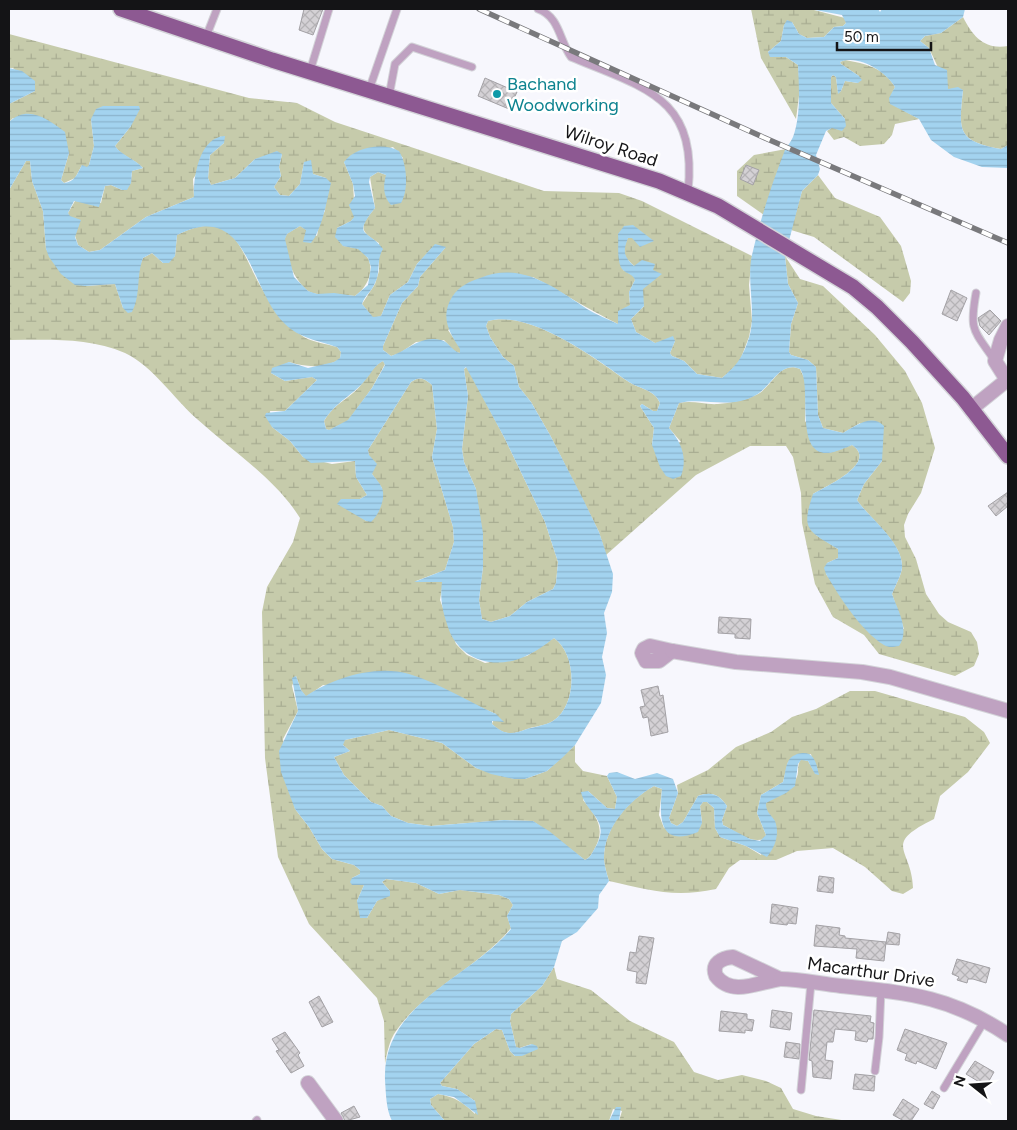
<svg xmlns="http://www.w3.org/2000/svg" width="1017" height="1130" font-family="Figtree,sans-serif">
<defs>
<pattern id="wetland-marsh" width="20" height="14" patternUnits="userSpaceOnUse" patternTransform="scale(1.25)"><rect width="20" height="14" fill="#c6cbab"/><path d="M1 5h8M5 5V1M11 12h8M15 12V8" fill="none" stroke="#a9ad92"/></pattern>
<pattern id="water-rules" width="6" height="5" patternUnits="userSpaceOnUse" patternTransform="scale(1.25)"><rect width="6" height="5" fill="#a3d3ef"/><path d="M0 2.5h6" fill="none" stroke="#8bb4cc"/></pattern>
<pattern id="building-cross-hatch" width="8" height="8" patternUnits="userSpaceOnUse" patternTransform="scale(1.25)"><rect width="8" height="8" fill="#d4d1d5"/><path d="M0 0l8 8M0 8l8-8" fill="none" stroke="#b5b3b6"/></pattern>
</defs>
<rect width="100%" height="100%" fill="#f7f7fd"/>
<g fill="url(#wetland-marsh)">
<path d="M751,9H810L845,18L846,23L843,26L834,27L824,37L807,38L799,34L792,22L784,25L781,41L768,52L771,57H786L798,65L800,88L796,119L761,58Z"/>
<path d="M963,17C973,37 985,50 1008,46V145L1001,149C956,141 959,130 963,90L948,89L929,48L920,41L925,36L941,33Z"/>
<path d="M9,34L249,98L297,103L335,122L544,191L619,193L642,201L752,256L749,285L752,321L749,337L739,363L722,378L697,374L684,361L672,356L670,353L675,341L655,343L636,332L631,319L644,306L634,266L626,258L623,250L628,237L632,238L624,226L623,270L634,276L635,280L629,292L630,305L618,324C589,310 562,292 533,277L448,330L461,349L460,353L455,352L444,340L416,342L400,353L391,356L383,350V346L402,303L418,286L420,277L445,248L435,245L417,264L408,282L390,295L381,316L373,318L362,304L375,284L379,271V243C358,231 360,226 375,208L370,177L378,172L386,175L403,158L393,147L344,162L353,184L355,217L351,221L337,228L343,246C347,247 354,247 359,249C378,261 371,285 355,296C344,294 317,296 310,292C297,286 277,246 287,234C290,231 296,229 300,226L317,236L320,220L325,211L326,178L313,174L304,162L300,184L289,196L280,195L274,187L281,176L279,167L282,154L255,159L235,178L211,185L208,178L210,155L224,143L221,136L193,179L194,197L146,217L100,250L89,252L78,245L68,213L75,201L101,203L105,186L111,185L122,190L131,183L132,171L143,168C135,159 121,156 115,146L131,126L91,119L94,146L89,165L87,168L82,165L75,178L64,183L61,180L69,153L13,118L9,122V104L35,91L13,68H9Z"/>
<path d="M845,60C866,64 883,67 895,87L890,98V103L919,119L895,124L892,135L884,144L860,146L844,137L834,140L827,131L845,119L831,103V77L833,75L836,77L838,93L841,91L845,81L858,83L859,76L841,64L840,62Z"/>
<path d="M786,149L764,215L737,196V171L754,155Z"/>
<path d="M26,161H30L32,181L43,211L46,249L85,286L115,284L123,308L138,287L137,272L143,258L152,253L163,263L175,256L177,235C239,204 241,259 266,295C273,305 291,328 301,335C310,342 327,344 337,347L341,352L340,359C324,369 306,367 289,362L271,373L285,381L312,377L317,380L285,411H270L272,427L290,441L303,457L332,464L355,461L356,477L367,495L360,499H341L366,521L382,488L372,474L368,450L411,382C420,376 424,378 432,385L437,429L432,457L453,527L454,542L445,570L416,581L443,582L440,600L456,644L467,655L485,663L527,656L554,638C577,654 578,705 553,721C547,725 537,726 530,728C513,734 506,737 492,724L496,714L466,701L323,685L306,697L301,690L296,676L292,686L298,711L283,739L295,809L309,827L322,849L332,859L354,865L360,870V874L352,878V885H364L357,901L367,918L377,901L390,891L382,882L386,879L416,883L439,894L460,890L499,895L509,899L513,905L507,916L511,928C478,968 426,988 396,1031C389,1041 387,1053 385,1064L384,1021L377,998L309,924L278,857L265,758L262,612L267,587L293,542L300,518C275,478 232,451 197,419C173,398 154,367 125,353C88,337 47,340 9,340V190Z"/>
<path d="M818,175L835,198L880,217L901,246L911,281L910,293L903,302L814,237L791,230L802,191Z"/>
<path d="M785,256L800,279L823,286L875,335L905,371L922,403L935,448L921,493L908,514L904,525L905,537L916,559L926,594L939,614L948,622L971,632L977,642L979,654L974,666L955,676L879,654L864,635L833,617L815,584L802,523L801,493L793,457L786,446H750L696,475L606,555L599,532L550,435L531,402L519,387L514,366L503,357L490,337L486,326L488,321C531,309 595,359 629,382C640,389 655,390 660,403L657,411H653L642,404L640,406L654,428L652,445L681,442L669,428L679,403C693,400 705,405 718,404C729,403 747,400 756,395C772,388 779,360 800,369L806,382L805,421L829,453L852,445C879,463 825,487 813,494L816,535L838,549V558L827,563L826,574L859,621L904,629L892,594C895,586 901,576 902,568C904,544 870,519 857,500L864,484L882,461L860,423L843,433L823,428L818,415L816,367L808,360L791,355L789,352L791,324L798,303L788,284Z"/>
<path d="M383,361L385,364L372,388L348,421L329,430L326,429L324,421C332,407 341,403 353,393C365,384 370,367 383,361Z"/>
<path d="M467,367L504,437L545,522L558,562L556,583L553,589L527,602L510,616L491,622L482,619L479,600L483,567L476,489L464,462L462,449L468,396L464,369Z"/>
<path d="M850,691H875L965,717L984,732L990,743L968,772L940,796L934,819C881,845 912,848 913,888L903,894L892,891L865,867L833,848L797,851L776,860H740L729,868L716,889C674,898 649,890 609,881C607,874 604,865 604,858C604,827 629,800 654,786L662,789L659,815L664,828L702,823L700,806L703,802H707L714,808L715,828L720,837L746,846L761,855L775,822L766,811V803C778,793 787,795 796,779C800,772 796,766 801,759L808,761L815,773L811,754L788,762L783,782L761,795L757,813L766,835L764,839C751,844 735,831 723,825L722,820L727,806C719,794 711,791 698,796L683,822L677,826L671,823L669,818L678,793L677,785L708,770L736,747L771,732L792,717L816,709Z"/>
<path d="M389,730L442,743L476,768L514,779H525L547,771L575,745V762L583,771L607,776L617,797L615,809L607,808L588,791L583,800C596,816 606,828 595,848C592,853 590,858 585,860L533,821L504,820L431,826L408,823L391,816L382,806L371,802L344,775L334,757L350,751L342,744L345,740Z"/>
<path d="M554,967L557,979L591,990L630,1021L674,1042L694,1072L718,1080L742,1075L766,1081L781,1088L793,1109L816,1116L848,1121H619L622,1111L613,1109L609,1121H445L431,1105L430,1099L438,1094C455,1097 463,1102 475,1114V1101L457,1089L442,1086L440,1083L474,1044L496,1029L502,1030L510,1051L515,1056L532,1044L519,1048L516,1047L510,1021L511,1014L542,986Z"/>
</g>
<g fill="url(#water-rules)" fill-rule="evenodd">
<path d="M810,9H878L880,12L882,9H965L963,17L941,33L925,36L920,41L929,48L935,65L947,70L948,89L958,87L963,90C959,130 956,141 1001,149L1008,145V168L982,167L954,157L931,140L919,119L890,104L889,98L895,87C886,72 859,54 840,62L841,64L859,76L862,80L858,83L845,81L841,91L838,94L836,77L833,75L831,77V103L845,119L846,126L842,131L832,128L826,131L816,155L820,169L818,175L802,191L785,256L788,284L798,303L791,324L789,352L791,355L808,360L816,367L818,415L823,428L843,433C855,426 872,413 884,426L882,461L864,484L857,500C870,519 904,543 902,568C901,576 895,586 892,594C898,611 910,630 899,646C893,647 889,648 884,645C861,631 839,596 826,574L824,568L827,563L838,558V549C807,530 801,530 813,494C825,487 879,463 852,445C845,448 836,452 829,453C793,456 813,386 800,369C780,360 771,387 756,395C731,410 705,397 679,403L669,428C681,442 688,457 681,476L673,479L666,476L660,467L652,445L654,428L640,406L642,404L653,411H657L660,403C655,390 640,389 629,382C596,359 530,309 488,321L486,326L490,337L503,357L514,366L519,387L531,402L550,435L584,501L599,532L613,574L612,592L604,613L607,633L602,657L606,675L601,703L575,745L562,758L547,771L525,779H514L491,774L476,768L442,743L389,730L345,740L343,745L350,751L334,757L344,775L371,802L382,806L391,816L408,823L431,826L504,820L533,821L549,831L585,860C590,858 592,853 595,848C612,819 586,815 581,792L588,791L607,808L615,809L617,797L607,776L609,773L617,772L635,779L657,773L673,779L678,793L669,818L671,823L677,826L683,822L698,796C711,791 719,794 727,806L722,820L723,825L750,839L760,841L766,835L757,813L761,795L783,782C785,776 785,768 788,762C790,757 793,756 797,754C814,749 816,762 819,775L815,774L808,761L801,760L798,764L795,786L786,793L766,803C766,813 771,814 775,821C780,834 775,847 767,857L746,846L720,837L715,828L714,808L707,802H703L700,806L702,823L698,832C659,848 659,818 662,789L654,786C630,800 604,827 604,858C604,865 607,874 609,881L599,895L598,908L577,932L562,941L554,967L542,986L511,1014L510,1021L516,1047L520,1048L532,1044L537,1046L538,1049L522,1056H515L510,1051L502,1030L496,1029L474,1044L440,1083L442,1086L457,1089L475,1101L478,1115L454,1097L438,1094L430,1099L431,1105L445,1121H392C386,1109 386,1094 385,1080C382,1003 469,979 511,929L507,916L513,905L509,899L499,895L460,890L439,894L416,883L386,879L382,882L390,891V896L377,901L367,918H360L357,901L364,885H352L350,882L352,878L360,874V870L354,865L332,859L322,849L309,827L295,809L281,772L279,751L298,711L292,678L296,676L301,690L306,696C333,678 376,664 409,674C439,683 467,701 496,714L504,722L492,721V724C505,735 511,735 527,729C534,727 546,725 553,721C578,705 577,654 554,638C546,644 537,651 528,655C495,672 457,660 447,624C442,609 440,598 442,582H414L445,570L454,542L453,527L432,457L437,429L432,385C424,378 420,376 411,382L368,450L369,455L377,464L372,474C375,478 380,483 382,488C386,498 379,515 371,522L366,521L337,504L341,499H360L367,495L356,477L355,461L311,463L303,457L290,441L272,427L265,416L266,413L285,411L317,380L312,377L285,381L271,373L272,368L289,362L308,368L334,362L340,358L341,352L337,347C319,341 299,338 285,324C249,291 249,198 177,235L175,256L169,263H163L152,253L143,258C136,276 141,295 132,312L128,313L123,308L115,284L85,286L75,285L61,274L49,257L46,249L43,211L32,181L30,161H26L9,190V122C28,104 48,119 65,132L69,153L61,180L64,183C75,182 77,174 82,165L87,167L89,165L94,146L91,119L96,109L103,106H139L140,109L131,126L115,146C121,155 135,159 143,168L132,171L131,183L127,190H122L111,185L105,186L99,207L74,201L68,213L70,216L81,220L75,237L78,245L89,252L100,250L146,217L194,197C193,178 199,137 225,136L224,143L210,155L208,178L211,185L235,178L255,159L277,151L282,154L279,167L281,176L274,187L280,195L289,196L300,184L304,162L311,160L313,174L326,178L331,183C327,200 322,230 311,243L303,242L306,230L300,226L287,234L285,239L294,277L308,291L317,294L334,293L355,296L368,285L371,267L368,258L358,249L343,246L335,237L337,228L351,221L354,217L349,205L355,196L353,184L344,162C355,147 383,142 399,151C407,164 409,189 401,203L391,205C383,196 383,186 386,175L378,172L370,177L369,182L375,208C351,238 369,229 383,249C376,260 381,272 375,283C372,291 365,295 362,304L373,317L381,316L390,295L408,282L417,264L435,244L446,247L420,277L418,286L402,303L383,346V350L391,356C409,350 420,335 441,340C449,342 452,351 460,353V349C449,332 440,317 452,297C459,286 469,282 480,278C521,261 554,287 587,309C597,315 608,319 618,324V311L630,305L629,292L635,280C633,274 627,274 623,270C616,263 619,243 618,234L624,226L633,225L654,241L640,247L632,238H628C623,251 623,256 634,266L642,260L655,264L653,270L662,274L643,289L644,306L631,319L636,332L655,343L673,336L675,341L670,353L672,356L684,361L697,374L722,378C738,364 742,358 749,338C757,312 746,282 752,255C760,220 772,183 785,150C787,146 791,142 793,137C801,115 799,88 798,65L786,57H770L768,52L781,41L784,25L787,20L792,22L799,34L807,38L824,37L834,27L843,26L846,23L842,15ZM383,361L385,365L372,388L348,420L329,430L326,429L324,421C335,402 354,395 367,378C372,372 375,365 383,361ZM466,367L504,437L545,522L558,562L556,583L553,589L527,602L510,616L491,622L482,619L479,600L483,567V533L476,489L464,462L462,449L468,396L464,369Z"/>
<path d="M9,68L22,71L35,81V91L9,104Z"/>
<path d="M616,1107H621L619,1121H609Z"/>
</g>
<g fill="url(#building-cross-hatch)" stroke="#a3a1a5">
<path d="M304,9H323L313,35L299,30Z"/>
<path d="M485,78L517,92L509,109L478,96Z"/>
<path d="M746,165L759,170L753,185L740,179Z"/>
<path d="M951,290L967,298L957,321L942,314Z"/>
<path d="M990,310L1001,321L989,335L980,326L978,318Z"/>
<path d="M1008,492V506L996,516L988,506Z"/>
<path d="M719,617L751,619L750,639L735,638V634L718,633Z"/>
<path d="M658,686L660,696L663,695L668,732L651,736L648,717L643,718L640,707L645,706L641,690Z"/>
<path d="M819,876L834,878L833,893L817,891Z"/>
<path d="M772,904L798,908L796,924L788,923L787,925L770,923Z"/>
<path d="M816,925L840,928L839,935L845,936V938L886,942L884,961L856,958L857,949L814,946Z"/>
<path d="M888,932L900,934L899,945L886,944Z"/>
<path d="M639,936L654,938L646,984L636,983L637,972L627,970L630,952L636,953Z"/>
<path d="M957,959L990,968L986,983L973,979H968L967,983L957,980L959,977L952,974Z"/>
<path d="M319,996L333,1022L322,1027L309,1002Z"/>
<path d="M772,1010L792,1013L790,1030L770,1027Z"/>
<path d="M814,1010L871,1016L870,1022L874,1023L873,1039H868L867,1042L855,1040L856,1031L835,1029L833,1042H827L825,1060L833,1061L831,1079L813,1077L812,1061L809,1060Z"/>
<path d="M721,1011L747,1014V1019L754,1020L752,1031L745,1030V1033L719,1031Z"/>
<path d="M905,1029L947,1043L936,1069L917,1061L916,1064L905,1060L907,1054L897,1050Z"/>
<path d="M285,1032L300,1053L298,1055L304,1066L291,1073L276,1051L279,1050L272,1039Z"/>
<path d="M786,1042L800,1044L799,1059L784,1057Z"/>
<path d="M975,1061L994,1072L986,1086L966,1074Z"/>
<path d="M855,1074L875,1076L874,1091L853,1089Z"/>
<path d="M932,1091L940,1096L933,1109L924,1104Z"/>
<path d="M903,1099L919,1109L911,1121H904L893,1115Z"/>
<path d="M354,1106L360,1117L345,1121L341,1113Z"/>
</g>
<g fill="none" stroke-linecap="round" stroke-linejoin="round">
<g stroke="#d3d3d8" stroke-width="9">
<g id="service">
<path d="M538,9C560,17 559,40 571,57C645,88 698,97 688,192"/>
<path d="M206,37L217,9"/>
<path d="M310,71L329,9"/>
<path d="M369,90L397,9"/>
<path d="M389,96L395,64L412,47L472,67"/>
<path d="M976,293C969,332 974,330 995,361"/>
<path d="M875,1071L879,1037L881,990"/>
<path d="M944,1088L985,1020"/>
<path d="M801,1090L811,983"/>
<path d="M256,1121L257,1120"/>
</g>
</g>
<g stroke="#d3d3d8" stroke-width="16">
<g id="minor">
<path d="M971,409L1007,380L995,361L1001,340L1008,326"/>
<path d="M650,646L672,651L659,661H646L642,653L644,649Z"/>
<path d="M672,651L736,662L862,672L890,677L1008,711"/>
<path d="M733,957L780,979C759,982 732,997 716,976C711,963 722,958 733,957Z"/>
<path d="M780,979C800,979 821,984 841,986C908,993 950,996 1008,1035"/>
<path d="M308,1083L336,1121"/>
</g>
</g>
<g stroke="#d3d3d8" stroke-width="18">
<path id="primary" d="M121,9L272,60L659,181L718,206L853,287L877,307L912,342L963,398L1008,456"/>
</g>
<use href="#service" stroke="#bfa2c1" stroke-width="7"/>
<use href="#minor" stroke="#bfa2c1" stroke-width="14"/>
<use href="#primary" stroke="#8d5992" stroke-width="15"/>
<g stroke="#79797c" stroke-width="5.5">
<path id="rail" d="M479,9L765,138L1008,243"/>
</g>
<use href="#rail" stroke="#fff" stroke-width="4" stroke-dasharray="11" stroke-linecap="butt"/>
</g>
<circle fill="#0f9aa8" stroke="#fff" stroke-width="2" cx="497" cy="94" r="5"/>
<g text-anchor="middle" dominant-baseline="central" stroke-width="5" stroke-linejoin="round" paint-order="stroke">
<g font-size="18" fill="#0d838f" stroke="#fff" text-anchor="start">
<text x="507" y="84">Bachand<tspan x="507" dy="21">Woodworking</tspan></text>
</g>
<g font-size="18" fill="#141416" stroke="#fff">
<text transform="translate(611 146) rotate(18)">Wilroy Road</text>
<text transform="translate(871 972) rotate(8)">Macarthur Drive</text>
</g>
</g>
<rect width="1017" height="1130" fill="none" stroke="#141416" stroke-width="20"/>
<g transform="translate(972 1085) rotate(287)" stroke="#ffffff" stroke-width="4" paint-order="stroke">
<path d="M0-4L9 19L0 12L-9 19Z" fill="#141416"/>
<text y="-8" font-size="14" font-weight="bold" text-anchor="middle" fill="#141416">N</text>
</g>
<path d="M837 42v8h94v-8" fill="none" stroke="#141416" stroke-width="2.5"/>
<text x="844" y="42" font-size="15" fill="#141416" stroke="#ffffff" stroke-width="4" paint-order="stroke">50 m</text>
</svg>
